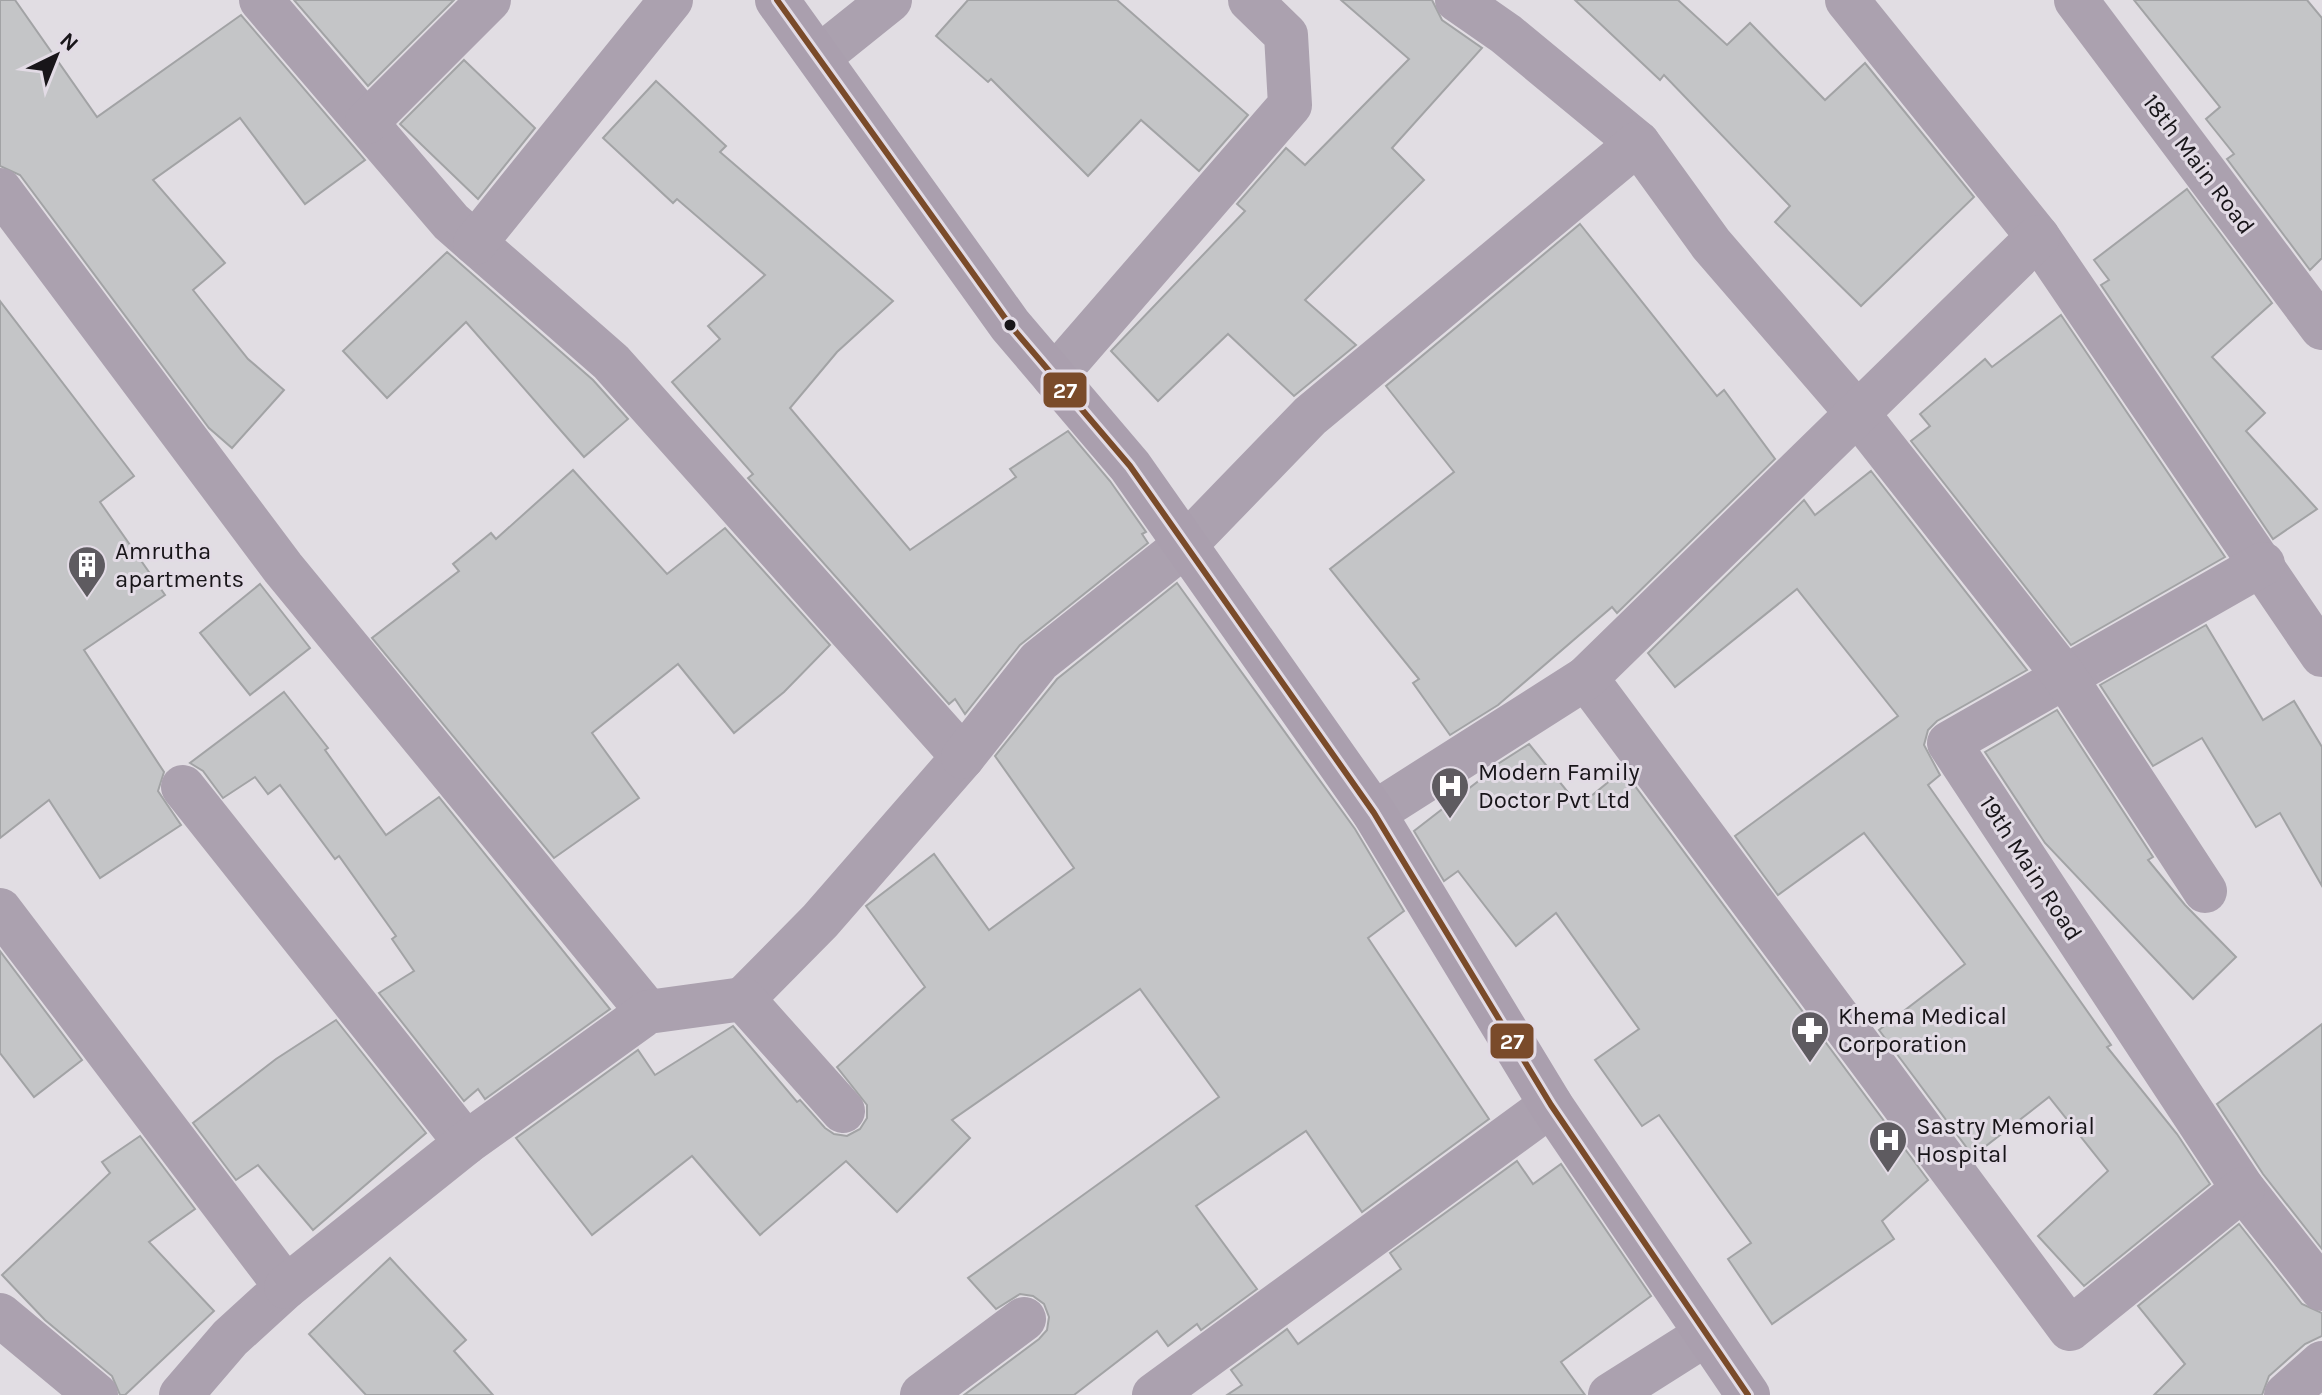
<svg xmlns="http://www.w3.org/2000/svg" width="2322" height="1395" font-family="Karla,sans-serif">
<rect width="100%" height="100%" fill="#e1dde3"/>
<g fill="#c4c5c7" stroke="#a2a3a5" stroke-width="2">
<path d="M0,0H15L97,117L241,15L365,160L305,204L240,118L153,180L225,263L193,290L248,359L284,390L232,448L209,428L20,175L0,166Z"/>
<path d="M294,0H454L368,86Z"/>
<path d="M968,0H1117L1248,115L1199,171L1141,120L1088,176L991,79L988,82L936,36Z"/>
<path d="M1341,0H1432L1442,20L1482,48L1392,148L1424,180L1305,300L1356,345L1294,396L1228,334L1158,401L1111,351L1245,211L1237,204L1286,148L1305,165L1409,59Z"/>
<path d="M1575,0H1678L1727,45L1750,23L1825,100L1865,63L1974,197L1861,306L1775,222L1790,206L1664,75L1660,80Z"/>
<path d="M2134,0H2307L2322,18V258L2310,270L2227,159L2234,154L2206,119L2220,107Z"/>
<path d="M464,60L535,128L478,199L400,124Z"/>
<path d="M656,81L726,146L720,152L893,301L837,352L790,408L910,550L1016,477L1010,469L1068,431L1110,481L1146,532L1142,534L1148,543L1020,645L965,714L955,699L949,704L748,478L753,474L672,382L720,339L708,326L765,275L677,199L673,203L603,138Z"/>
<path d="M2187,189L2272,303L2212,357L2265,413L2246,431L2317,509L2273,539L2101,285L2109,280L2094,260Z"/>
<path d="M1580,224L1717,396L1724,390L1775,459L1617,613L1612,607L1498,705L1450,735L1413,683L1419,679L1330,569L1454,472L1386,386Z"/>
<path d="M447,252L593,380L628,419L584,457L466,322L387,398L343,351Z"/>
<path d="M0,301L134,476L100,502L165,595L84,650L164,772L158,791L181,825L100,878L49,800L0,838Z"/>
<path d="M2061,315L2225,557L2071,645L1911,441L1930,426L1920,414L1985,359L1992,367Z"/>
<path d="M573,470L667,574L725,528L830,645L784,692L734,733L678,664L592,733L639,798L554,858L372,638L459,571L453,564L491,533L496,539Z"/>
<path d="M1871,471L2027,670L1937,721L1928,730L1924,745L1940,775L1928,785L2111,1045L2107,1047L2177,1134L2210,1184L2084,1286L2038,1236L2108,1171L2049,1097L1973,1156L1879,1030L1965,964L1864,833L1778,895L1735,836L1898,716L1797,589L1675,687L1648,653L1804,500L1815,515Z"/>
<path d="M1177,583L1355,829L1404,911L1368,938L1489,1119L1362,1212L1306,1131L1196,1206L1257,1289L1201,1330L1197,1324L1168,1346L1157,1331L1074,1395H964L1039,1339L1047,1330L1049,1317L1044,1304L1033,1296L1020,1294L996,1309L968,1278L1219,1097L1140,989L952,1120L970,1138L897,1212L846,1161L760,1235L692,1156L592,1235L516,1138L638,1050L655,1075L733,1026L797,1102L800,1100L825,1128L834,1134L847,1136L860,1129L867,1118V1105L837,1067L925,987L866,906L934,854L989,930L1074,868L995,756L1057,679Z"/>
<path d="M260,584L310,648L250,695L200,633Z"/>
<path d="M2206,625L2263,720L2294,701L2322,747V886L2280,813L2256,827L2202,738L2153,766L2100,685Z"/>
<path d="M284,692L328,748L325,750L386,835L439,797L610,1009L485,1099L478,1089L464,1101L379,993L414,971L392,939L396,936L339,856L335,859L280,785L268,794L255,777L223,798L203,771L190,763Z"/>
<path d="M2057,710L2153,857L2148,860L2185,905L2236,957L2193,999L2045,843L1985,752Z"/>
<path d="M1529,744L1579,806L1623,770L1928,1180L1882,1221L1894,1239L1772,1324L1728,1259L1751,1243L1659,1115L1642,1126L1595,1060L1639,1029L1556,913L1516,946L1458,871L1444,881L1414,831L1481,779L1479,776Z"/>
<path d="M0,951L82,1060L34,1097L0,1053Z"/>
<path d="M336,1020L426,1133L313,1230L258,1165L236,1180L193,1123L276,1059Z"/>
<path d="M2322,1024V1249L2263,1174L2217,1104Z"/>
<path d="M140,1136L195,1209L149,1242L214,1311L125,1395H120L112,1376L45,1320L2,1275L110,1173L102,1162Z"/>
<path d="M1517,1161L1533,1184L1561,1164L1651,1296L1561,1362L1585,1395H1227L1242,1385L1231,1370L1287,1329L1298,1344L1401,1269L1390,1253Z"/>
<path d="M2239,1224L2302,1304L2322,1313V1336L2305,1344L2269,1376L2262,1395H2154L2185,1364L2138,1306Z"/>
<path d="M390,1258L466,1340L454,1351L493,1395H366L309,1334Z"/>
</g>
<g fill="none" stroke-linecap="round" stroke-linejoin="round">
<g stroke="#aba1af" stroke-width="44">
<path d="M261,0L451,222L611,362L963,757L820,921L743,999"/>
<path d="M1457,0L1506,34L1638,143"/>
<path d="M1847,0L2038,237L2322,655"/>
<path d="M2076,0L2322,328"/>
<path d="M819,57L890,0"/>
<path d="M367,122L489,0"/>
<path d="M0,190L283,568L648,1012"/>
<path d="M475,243L671,0"/>
<path d="M1054,377L1290,105L1286,35L1250,0"/>
<path d="M2263,564L1949,743L2243,1189L2322,1289"/>
<path d="M1586,678L2070,1329L2243,1189"/>
<path d="M963,757L1039,661L1185,545L1310,416L1638,143L1711,244L1858,414L2065,677L2205,891"/>
<path d="M183,787L466,1143"/>
<path d="M1374,813L1586,678L2038,237"/>
<path d="M0,910L286,1287L230,1338L181,1395"/>
<path d="M286,1287L466,1143L648,1012L743,999L843,1111"/>
<path d="M0,1315L96,1395"/>
<path d="M922,1395L1024,1319"/>
<path d="M1154,1395L1551,1105"/>
<path d="M1610,1395L1705,1335"/>
<path d="M2286,1395L2322,1363"/>
</g>
<path stroke="#aa9fae" stroke-width="44" d="M777,0L1010,325L1130,466L1374,813L1551,1105L1748,1395"/>
<g stroke="#e2dbe5" stroke-width="12">
<path id="bus-1" d="M777,0L1010,325L1130,466L1374,813L1551,1105L1748,1395"/>
</g>
<use href="#bus-1" stroke="#7a4b2a" stroke-width="6"/>
</g>
<defs>
<g id="building-pin" transform="scale(2)"><path d="M0 17L-7.5 6A9.5 9.5 0 1 1 7.5 6Z" fill="#5e5b60" stroke="#e2dbe5"/><path d="M-4-6H4V6H1V3H-1V6H-4ZM-2.5-4.3h1.7v1.8h-1.7ZM.8-4.3h1.7v1.8H.8ZM-2.5-1h1.7V.8h-1.7ZM.8-1h1.7V.8H.8Z" fill="#fff"/></g>
<g id="hospital-pin" transform="scale(2)"><path d="M0 17L-7.5 6A9.5 9.5 0 1 1 7.5 6Z" fill="#5e5b60" stroke="#e2dbe5"/><path d="M-5-5h3v3.5h4V-5h3V5h-3V1.5h-4V5h-3Z" fill="#fff"/></g>
<g id="pharmacy-pin" transform="scale(2)"><path d="M0 17L-7.5 6A9.5 9.5 0 1 1 7.5 6Z" fill="#5e5b60" stroke="#e2dbe5"/><path d="M-2-6h4v4h4v4h-4v4h-4v-4h-4v-4h4Z" fill="#fff"/></g>
</defs>
<g fill-rule="evenodd">
<use href="#building-pin" x="87" y="565"/>
<use href="#hospital-pin" x="1450" y="786"/>
<use href="#pharmacy-pin" x="1810" y="1030"/>
<use href="#hospital-pin" x="1888" y="1140"/>
</g>
<circle fill="#181519" stroke="#e2dbe5" stroke-width="3" cx="1010" cy="325" r="7"/>
<g text-anchor="middle" dominant-baseline="central" stroke-width="6" stroke-linejoin="round" paint-order="stroke">
<g font-size="24" fill="#181519" stroke="#e2dbe5">
<text transform="translate(2199 164) rotate(53)">18th Main Road</text>
<text transform="translate(2031 868) rotate(57)">19th Main Road</text>
</g>
<g font-size="24" fill="#181519" stroke="#e2dbe5" text-anchor="start">
<text x="115" y="551">Amrutha<tspan x="115" dy="28">apartments</tspan></text>
<text x="1478" y="772">Modern Family<tspan x="1478" dy="28">Doctor Pvt Ltd</tspan></text>
<text x="1838" y="1016">Khema Medical<tspan x="1838" dy="28">Corporation</tspan></text>
<text x="1916" y="1126">Sastry Memorial<tspan x="1916" dy="28">Hospital</tspan></text>
</g>
</g>
<g stroke="#e2dbe5" stroke-width="3">
<rect x="1042" y="371" width="46" height="38" rx="8" fill="#7a4b2a"/>
<rect x="1489" y="1022" width="46" height="38" rx="8" fill="#7a4b2a"/>
</g>
<g font-size="22" text-anchor="middle" font-weight="bold" fill="#fff">
<text x="1065" y="398">27</text>
<text x="1512" y="1049">27</text>
</g>
<g transform="translate(56 56) rotate(43)" stroke="#e2dbe5" stroke-width="6" paint-order="stroke">
<path d="M0-6L14 30L0 20L-14 30Z" fill="#181519"/>
<text y="-12" font-size="22" font-weight="bold" text-anchor="middle" fill="#181519">N</text>
</g>
</svg>
